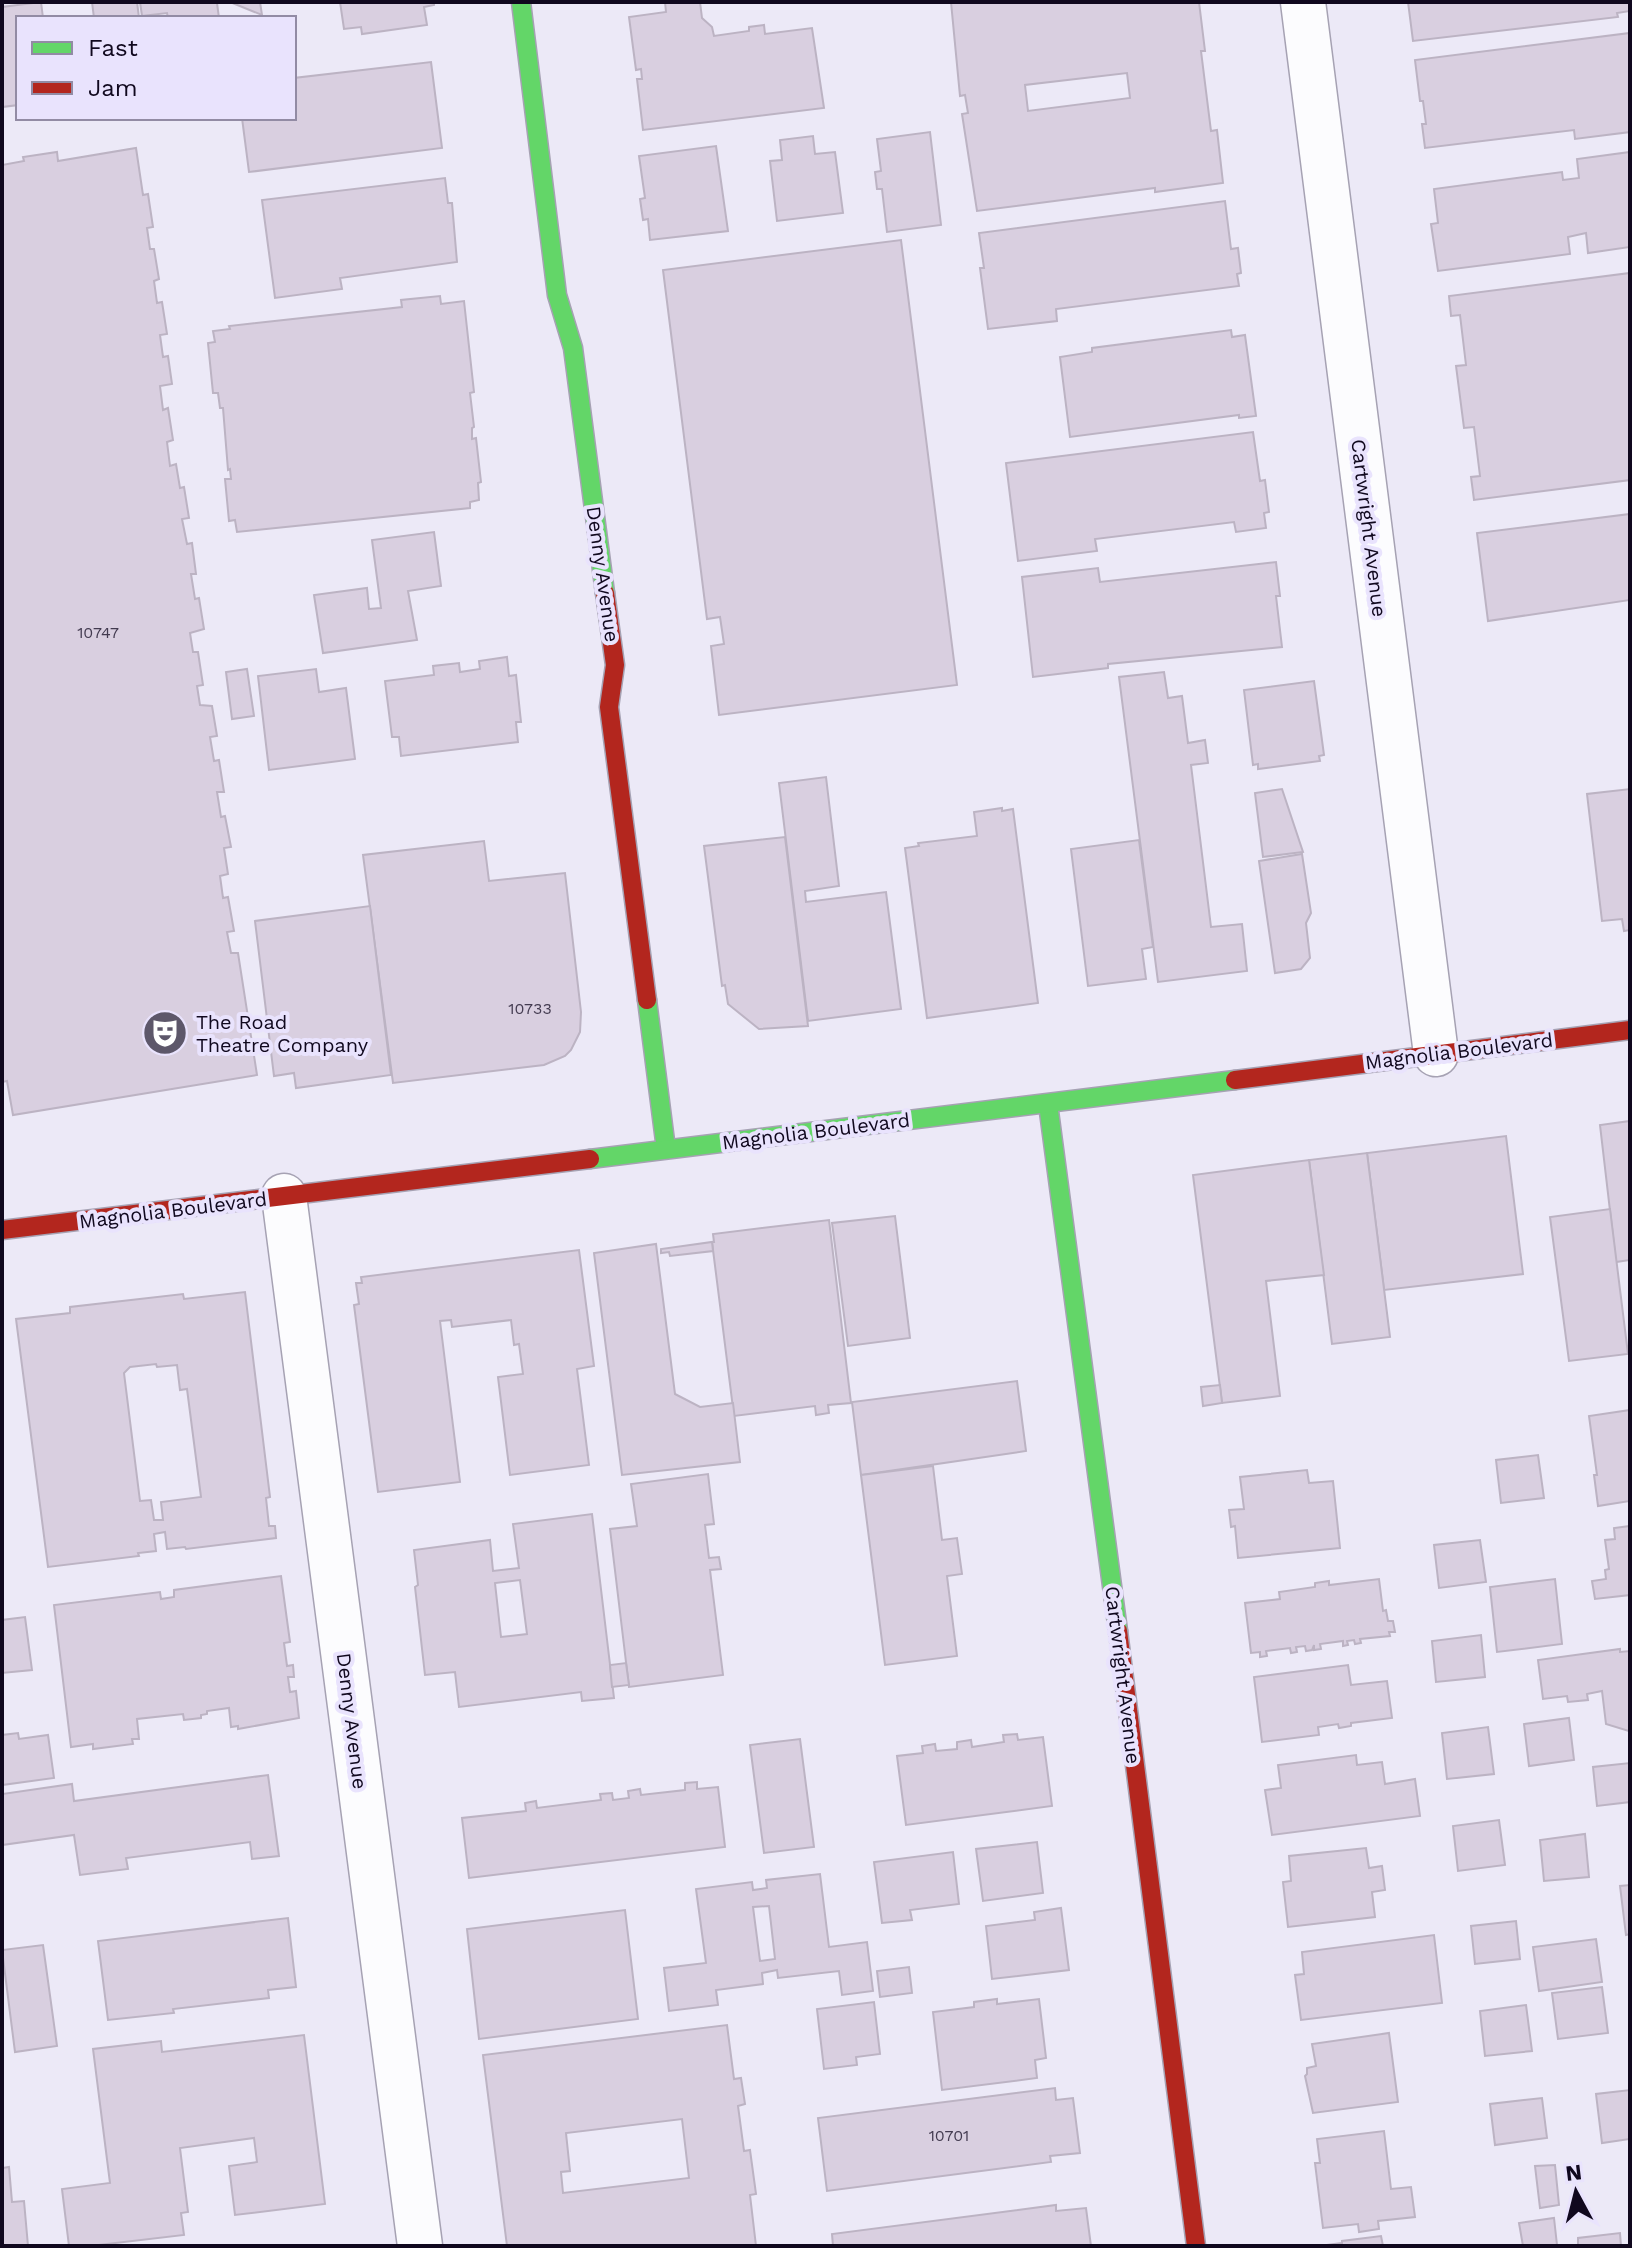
<svg xmlns="http://www.w3.org/2000/svg" width="1632" height="2248" font-family="'Work Sans',sans-serif">
<rect width="100%" height="100%" fill="#ece9f7"/>
<g fill="#d9cfe0" stroke="#bcb3c3" stroke-width="2" fill-rule="evenodd">
<path d="M41,2L43,18H18V105L2,107V7Z"/>
<path d="M92,2H137L139,18H94Z"/>
<path d="M140,2H225L217,3L219,18H168L167,13L142,16Z"/>
<path d="M230,2H260L262,15Z"/>
<path d="M340,2H434V5L424,7L427,25L362,34L361,27L344,29Z"/>
<path d="M665,2H700L702,18L712,27L714,36L749,31V27L764,25L765,34L812,28L824,108L643,130L637,79H642L641,69L636,70L629,17L666,12Z"/>
<path d="M951,2H1199L1205,51H1201L1211,131L1217,130L1223,183L1155,192V188L977,211L962,114L968,113L965,95L960,96ZM1127,73L1130,98L1028,111L1025,85Z"/>
<path d="M1408,2H1630V11L1617,13L1618,17L1413,41Z"/>
<path d="M1630,33V132L1575,139L1574,130L1425,148L1422,124H1426L1423,101H1420L1415,60Z"/>
<path d="M431,62L442,148L249,172L242,118H294V78Z"/>
<path d="M930,132L941,225L887,232L882,189H877L875,172L881,171L877,139Z"/>
<path d="M813,136L815,154L835,152L843,213L777,221L770,161L782,160L780,140Z"/>
<path d="M716,146L728,231L650,240L648,219L643,220L640,199L645,198L639,156Z"/>
<path d="M136,148L143,195L148,194L153,227L147,228L150,249H154L159,279L154,281L157,303L162,302L167,334L160,335L163,357L168,356L172,384L160,386L163,410L168,408L173,440L167,442L170,466L176,464L180,488L184,487L189,518L182,519L187,544L192,543L196,574H191L195,599L199,598L204,629L190,633L193,652H198L203,685L197,686L200,705L212,706L217,736L210,737L214,761L219,760L224,792H217L221,817L225,816L231,847L224,848L228,874L220,876L223,898L228,897L234,931L227,932L231,953H238L257,1075L13,1115L7,1081L2,1082V165L24,161L23,157L57,152L58,161Z"/>
<path d="M1630,152V247L1588,253L1586,233L1568,237L1570,254L1438,271L1431,224L1438,223L1434,189L1562,172L1563,180L1579,178L1577,159Z"/>
<path d="M445,178L448,203H452L457,262L340,278L342,289L275,298L262,200Z"/>
<path d="M1225,201L1231,249L1238,248L1241,273L1237,274L1239,286L1056,309L1057,321L988,329L980,268H984L979,233Z"/>
<path d="M901,240L957,685L719,715L711,646L724,644L720,617L707,619L663,270Z"/>
<path d="M1630,273V480L1474,500L1471,477L1480,476L1474,427L1464,428L1456,366L1466,365L1460,315L1451,316L1449,296Z"/>
<path d="M440,296L441,304L464,301L474,392L470,393L474,427L472,428V439L476,438L481,482L478,483L479,500L470,502V508L237,532L235,520L229,521L225,479H231L230,469L228,470L223,408H220L218,393H213L208,343L215,342L213,331L230,329L229,326L402,307L401,300Z"/>
<path d="M1231,330L1232,337L1245,335L1256,416L1239,418V415L1070,437L1060,357L1092,352V348Z"/>
<path d="M1253,432L1260,481L1265,480L1269,512L1264,513L1266,528L1236,532L1234,522L1095,539L1097,551L1018,561L1006,463Z"/>
<path d="M1630,514V600L1488,621L1477,533Z"/>
<path d="M434,532L441,586L408,591L417,640L323,653L314,595L367,588L369,609L381,608L372,540Z"/>
<path d="M1276,562L1280,596H1276L1282,647L1108,664V668L1033,677L1022,577L1098,568L1100,582Z"/>
<path d="M507,657L509,676L516,675L521,722H516L518,742L401,756L399,737H392L385,681L434,675L433,666L459,663L460,672L480,669L479,661Z"/>
<path d="M247,669L254,716L232,719L226,672Z"/>
<path d="M316,669L319,692L346,688L355,759L269,770L258,676Z"/>
<path d="M1164,672L1168,698L1182,696L1188,743L1205,740L1208,763L1191,765L1211,927L1242,924L1247,971L1158,982L1119,677Z"/>
<path d="M1314,681L1324,755L1319,756L1320,761L1258,769V764L1253,765L1244,690Z"/>
<path d="M826,777L839,886L805,891L806,902L886,892L901,1009L808,1021L779,783Z"/>
<path d="M1282,789L1303,852L1263,857L1255,793Z"/>
<path d="M1630,789V930L1624,931L1622,919L1602,921L1587,794Z"/>
<path d="M1002,808V811L1013,809L1038,1003L927,1018L905,848L919,846L918,843L977,836L974,812Z"/>
<path d="M785,837L808,1026L759,1029L728,1004L725,985L722,986L704,846Z"/>
<path d="M1139,840L1153,947L1142,949L1146,979L1088,986L1071,849Z"/>
<path d="M484,841L489,881L565,873L581,1012L580,1032L571,1050L565,1056L544,1065L393,1083L363,855Z"/>
<path d="M1302,854L1311,913L1306,923L1310,958L1301,969L1275,973L1259,861Z"/>
<path d="M370,906L391,1075L296,1088L294,1073L274,1076L255,921Z"/>
<path d="M1630,1121V1260L1616,1262L1600,1125Z"/>
<path d="M1506,1136L1523,1274L1384,1290L1367,1153Z"/>
<path d="M1367,1153L1390,1337L1332,1344L1309,1160Z"/>
<path d="M1309,1160L1324,1275L1266,1281L1280,1396L1222,1403L1193,1175Z"/>
<path d="M1610,1209L1628,1354L1569,1361L1550,1217Z"/>
<path d="M895,1216L910,1338L848,1346L832,1223Z"/>
<path d="M829,1220L851,1403L828,1405L829,1413L816,1415L815,1406L734,1416L712,1242H714L713,1234Z"/>
<path d="M712,1242L713,1251L670,1256L669,1252L661,1253V1249Z"/>
<path d="M656,1244L675,1394L700,1407L733,1403L740,1462L622,1475L594,1253Z"/>
<path d="M579,1250L594,1366L577,1369L589,1465L510,1475L498,1377L523,1374L519,1344L514,1345L511,1320L452,1327L451,1320L440,1321L460,1482L378,1492L354,1305L359,1304L356,1283H362L361,1277Z"/>
<path d="M245,1292L270,1497L266,1498L269,1526H275L276,1538L186,1549L185,1547L167,1549L165,1532L154,1534L156,1551L138,1553L139,1556L48,1567L16,1319L70,1313V1307L183,1294L184,1299ZM156,1364L157,1367L177,1365L180,1390L187,1389L201,1497L161,1502L163,1520H154L151,1500L140,1501L124,1373L130,1367Z"/>
<path d="M1017,1381L1026,1451L861,1475L852,1402Z"/>
<path d="M1220,1385L1222,1403L1203,1406L1201,1387Z"/>
<path d="M1630,1410V1501L1598,1506L1594,1475H1597L1589,1416Z"/>
<path d="M1538,1455L1544,1498L1501,1503L1496,1460Z"/>
<path d="M933,1466L942,1540L957,1538L962,1574L947,1576L957,1656L885,1665L861,1475Z"/>
<path d="M1307,1470L1309,1483L1333,1481L1340,1548L1238,1558L1235,1526L1231,1527L1229,1510L1244,1509L1240,1477Z"/>
<path d="M708,1474L714,1524L705,1525L709,1558L719,1557L721,1569L710,1570L723,1675L629,1687L610,1529L637,1526L631,1484Z"/>
<path d="M592,1514L614,1698L582,1701L581,1692L459,1707L455,1672L425,1675L415,1587L418,1585L414,1550L490,1540L493,1571L519,1568L513,1524ZM520,1580L527,1634L501,1637L495,1583Z"/>
<path d="M1630,1526V1595L1595,1599L1592,1581L1606,1579L1605,1570L1609,1569L1605,1540L1615,1539L1614,1528Z"/>
<path d="M1480,1540L1486,1582L1439,1588L1434,1545Z"/>
<path d="M281,1576L290,1642L284,1643L287,1666L293,1665L294,1677H288L290,1692L296,1691L299,1718L238,1729V1726L231,1727L229,1708L207,1711V1714L201,1715V1718L184,1720L183,1714L137,1719L139,1739H132L133,1744L93,1749V1744L71,1747L54,1605L160,1592L161,1599L174,1597V1590Z"/>
<path d="M1379,1579L1383,1611L1386,1610L1388,1621H1393L1395,1632H1389L1390,1636L1360,1639L1361,1643L1355,1644L1354,1640L1347,1641L1348,1645L1343,1646V1641L1320,1644L1321,1649L1314,1650V1645L1312,1650L1306,1651L1305,1646L1296,1647L1297,1652L1291,1653L1290,1648L1266,1651L1267,1656L1260,1657V1652L1251,1653L1245,1603L1280,1599L1279,1592L1315,1587V1583L1329,1581V1585Z"/>
<path d="M1555,1579L1562,1644L1497,1652L1490,1587Z"/>
<path d="M25,1617L32,1670L2,1673V1620Z"/>
<path d="M1481,1635L1485,1677L1436,1682L1432,1641Z"/>
<path d="M1620,1649V1652L1630,1651V1735L1629,1731L1606,1724L1602,1691L1587,1694L1588,1700L1568,1702L1567,1696L1543,1699L1538,1660Z"/>
<path d="M626,1663L629,1685L612,1687L610,1665Z"/>
<path d="M1348,1665L1351,1685L1387,1681L1392,1718L1351,1723V1726L1339,1728L1338,1724L1318,1727L1319,1735L1262,1742L1254,1677Z"/>
<path d="M1569,1718L1574,1760L1529,1766L1524,1724Z"/>
<path d="M1488,1727L1494,1774L1447,1779L1442,1733Z"/>
<path d="M18,1733L19,1739L48,1735L54,1778L2,1785V1735Z"/>
<path d="M1017,1734L1018,1740L1043,1737L1052,1806L906,1825L897,1756L923,1753L922,1746L935,1744L936,1751L957,1749V1742L971,1740L972,1747L1004,1742L1003,1735Z"/>
<path d="M800,1739L814,1847L764,1853L750,1745Z"/>
<path d="M1356,1755L1357,1765L1382,1762L1385,1784L1415,1779L1420,1816L1272,1835L1265,1790L1281,1788L1278,1765Z"/>
<path d="M1630,1763V1802L1597,1806L1593,1767Z"/>
<path d="M268,1775L279,1856L252,1859L250,1842L126,1858L128,1869L80,1875L74,1835L2,1845V1794L72,1784L74,1801Z"/>
<path d="M697,1782V1789L718,1787L725,1847L469,1878L462,1818L526,1811L525,1803L536,1801L537,1808L601,1800L600,1794L612,1793L613,1800L629,1798L628,1791L640,1789L641,1795L685,1790V1783Z"/>
<path d="M1499,1820L1505,1865L1458,1871L1453,1826Z"/>
<path d="M1585,1834L1589,1877L1544,1881L1540,1840Z"/>
<path d="M1037,1842L1043,1893L983,1901L976,1849Z"/>
<path d="M1366,1848L1369,1868L1382,1866L1385,1890L1372,1892L1375,1917L1288,1927L1283,1882L1291,1881L1289,1856Z"/>
<path d="M953,1852L959,1904L910,1910L912,1920L882,1923L874,1862Z"/>
<path d="M820,1874L829,1947L867,1942L873,1991L842,1995L839,1971L778,1978L777,1970L762,1973L763,1984L716,1990L718,2005L669,2011L664,1968L706,1963L696,1889L752,1882L753,1890L767,1888L766,1880ZM769,1906L775,1959L760,1961L753,1907Z"/>
<path d="M1630,1885V1934L1626,1935L1620,1886Z"/>
<path d="M1061,1908L1069,1970L992,1979L986,1926L1035,1920L1034,1912Z"/>
<path d="M625,1910L638,2019L479,2039L467,1929Z"/>
<path d="M288,1918L296,1987L268,1990L269,1998L173,2009L174,2013L108,2020L98,1941Z"/>
<path d="M1516,1921L1520,1959L1475,1964L1471,1926Z"/>
<path d="M1434,1935L1442,2003L1301,2020L1295,1975L1304,1974L1302,1952Z"/>
<path d="M1596,1939L1602,1982L1539,1991L1533,1947Z"/>
<path d="M43,1945L57,2046L15,2052L2,1950Z"/>
<path d="M909,1967L912,1993L880,1997L877,1971Z"/>
<path d="M1602,1987L1608,2033L1558,2039L1552,1993Z"/>
<path d="M997,1999V2004L1039,1999L1046,2058L1035,2060L1037,2078L942,2090L933,2012L974,2007V2002Z"/>
<path d="M874,2002L880,2054L856,2057L857,2065L824,2069L817,2009Z"/>
<path d="M1526,2005L1532,2051L1485,2056L1480,2011Z"/>
<path d="M727,2025L734,2079L741,2078L745,2104L738,2106L744,2151L750,2150L756,2194L750,2195L756,2246H507L483,2055ZM682,2119L689,2178L563,2193L561,2172L570,2171L566,2133Z"/>
<path d="M1389,2033L1398,2102L1313,2113L1305,2076L1307,2074V2068L1316,2066L1312,2044Z"/>
<path d="M304,2035L325,2204L235,2215L229,2166L257,2162L254,2138L180,2148L188,2212L181,2213L184,2235L90,2246H69L62,2189L110,2183L93,2049L161,2041L162,2052Z"/>
<path d="M1055,2088L1056,2100L1073,2098L1080,2153L1050,2156L1051,2162L827,2191L818,2118Z"/>
<path d="M1630,2090V2139L1602,2143L1596,2094Z"/>
<path d="M1542,2098L1547,2138L1495,2145L1490,2104Z"/>
<path d="M1384,2131L1391,2189L1411,2187L1415,2217L1378,2221L1379,2229L1359,2232L1358,2224L1323,2228L1315,2163H1320L1317,2139Z"/>
<path d="M1555,2165L1559,2205L1540,2208L1535,2166Z"/>
<path d="M9,2167L12,2202L24,2201L28,2246H2V2168Z"/>
<path d="M1056,2205V2211L1086,2208L1091,2246H833L832,2234Z"/>
<path d="M1554,2218L1557,2245L1523,2246L1519,2223Z"/>
<path d="M1620,2233L1621,2246H1578V2238Z"/>
<path d="M1381,2236L1383,2246H1319L1342,2243V2241Z"/>
</g>
<g fill="none" stroke-linecap="round" stroke-linejoin="round">
<g stroke="#a6a2b3" stroke-width="47">
<g id="street">
<path d="M1303,2L1436,1054"/>
<path d="M284,1196L420,2246"/>
</g>
</g>
<g stroke="#a6a2b3" stroke-width="21">
<g id="fast">
<path d="M521,2L557,295L573,348L605,593"/>
<path d="M647,1000L666,1149"/>
<path d="M1048,1104L1118,1631"/>
<path d="M590,1159L1235,1080"/>
</g>
</g>
<g stroke="#a6a2b3" stroke-width="21">
<g id="jam">
<path d="M605,593L615,665L609,707L647,1000"/>
<path d="M1235,1080L1630,1030"/>
<path d="M2,1230L590,1159"/>
<path d="M1118,1631L1196,2246"/>
</g>
</g>
<use href="#street" stroke="#fcfcfe" stroke-width="44"/>
<use href="#fast" stroke="#63d668" stroke-width="18"/>
<use href="#jam" stroke="#b3261e" stroke-width="18"/>
</g>
<defs>
<g id="theatre-disc" transform="scale(2.3)"><circle r="9.5" fill="#5d576a" stroke="#e9e3fd"/><path d="M-5-5.5Q0-4 5-5.5V0Q5 5 0 6Q-5 5-5 0ZM-3.3-2.5H-1v1.5H-3.3ZM1-2.5H3.3v1.5H1ZM-2.8 1Q0 5.5 2.8 1Z" fill="#fff"/></g>
</defs>
<g fill-rule="evenodd">
<use href="#theatre-disc" x="165" y="1033"/>
</g>
<g text-anchor="middle" dominant-baseline="central" stroke-width="8" stroke-linejoin="round" paint-order="stroke">
<g font-size="16" fill="#433b50">
<text x="98" y="632">10747</text>
<text x="530" y="1008">10733</text>
<text x="949" y="2135">10701</text>
</g>
<g font-size="20" fill="#10081e" stroke="#e9e3fd">
<text transform="translate(1369 528) rotate(83)">Cartwright Avenue</text>
<text transform="translate(603 574) rotate(82)">Denny Avenue</text>
<text transform="translate(1459 1051) rotate(-7)">Magnolia Boulevard</text>
<text transform="translate(816 1131) rotate(-7)">Magnolia Boulevard</text>
<text transform="translate(173 1210) rotate(-7)">Magnolia Boulevard</text>
<text transform="translate(1123 1675) rotate(83)">Cartwright Avenue</text>
<text transform="translate(352 1721) rotate(83)">Denny Avenue</text>
</g>
<g font-size="20" fill="#10081e" stroke="#e9e3fd" text-anchor="start">
<text x="196" y="1022">The Road<tspan x="196" dy="23">Theatre Company</tspan></text>
</g>
</g>
<rect width="1632" height="2248" fill="none" stroke="#10081e" stroke-width="8"/>
<rect x="16" y="16" width="280" height="104" fill="#e9e3fd" stroke="#928ba4" stroke-width="2"/>
<rect x="32" y="42" width="40" height="12" fill="#63d668" stroke="#928ba4" stroke-width="2"/>
<text x="88" y="56" font-size="24" fill="#10081e">Fast</text>
<rect x="32" y="82" width="40" height="12" fill="#b3261e" stroke="#928ba4" stroke-width="2"/>
<text x="88" y="96" font-size="24" fill="#10081e">Jam</text>
<g transform="translate(1576 2192) rotate(353)" stroke="#e9e3fd" stroke-width="6" paint-order="stroke">
<path d="M0-6L14 30L0 20L-14 30Z" fill="#10081e"/>
<text y="-12" font-size="22" font-weight="bold" text-anchor="middle" fill="#10081e">N</text>
</g>
</svg>
